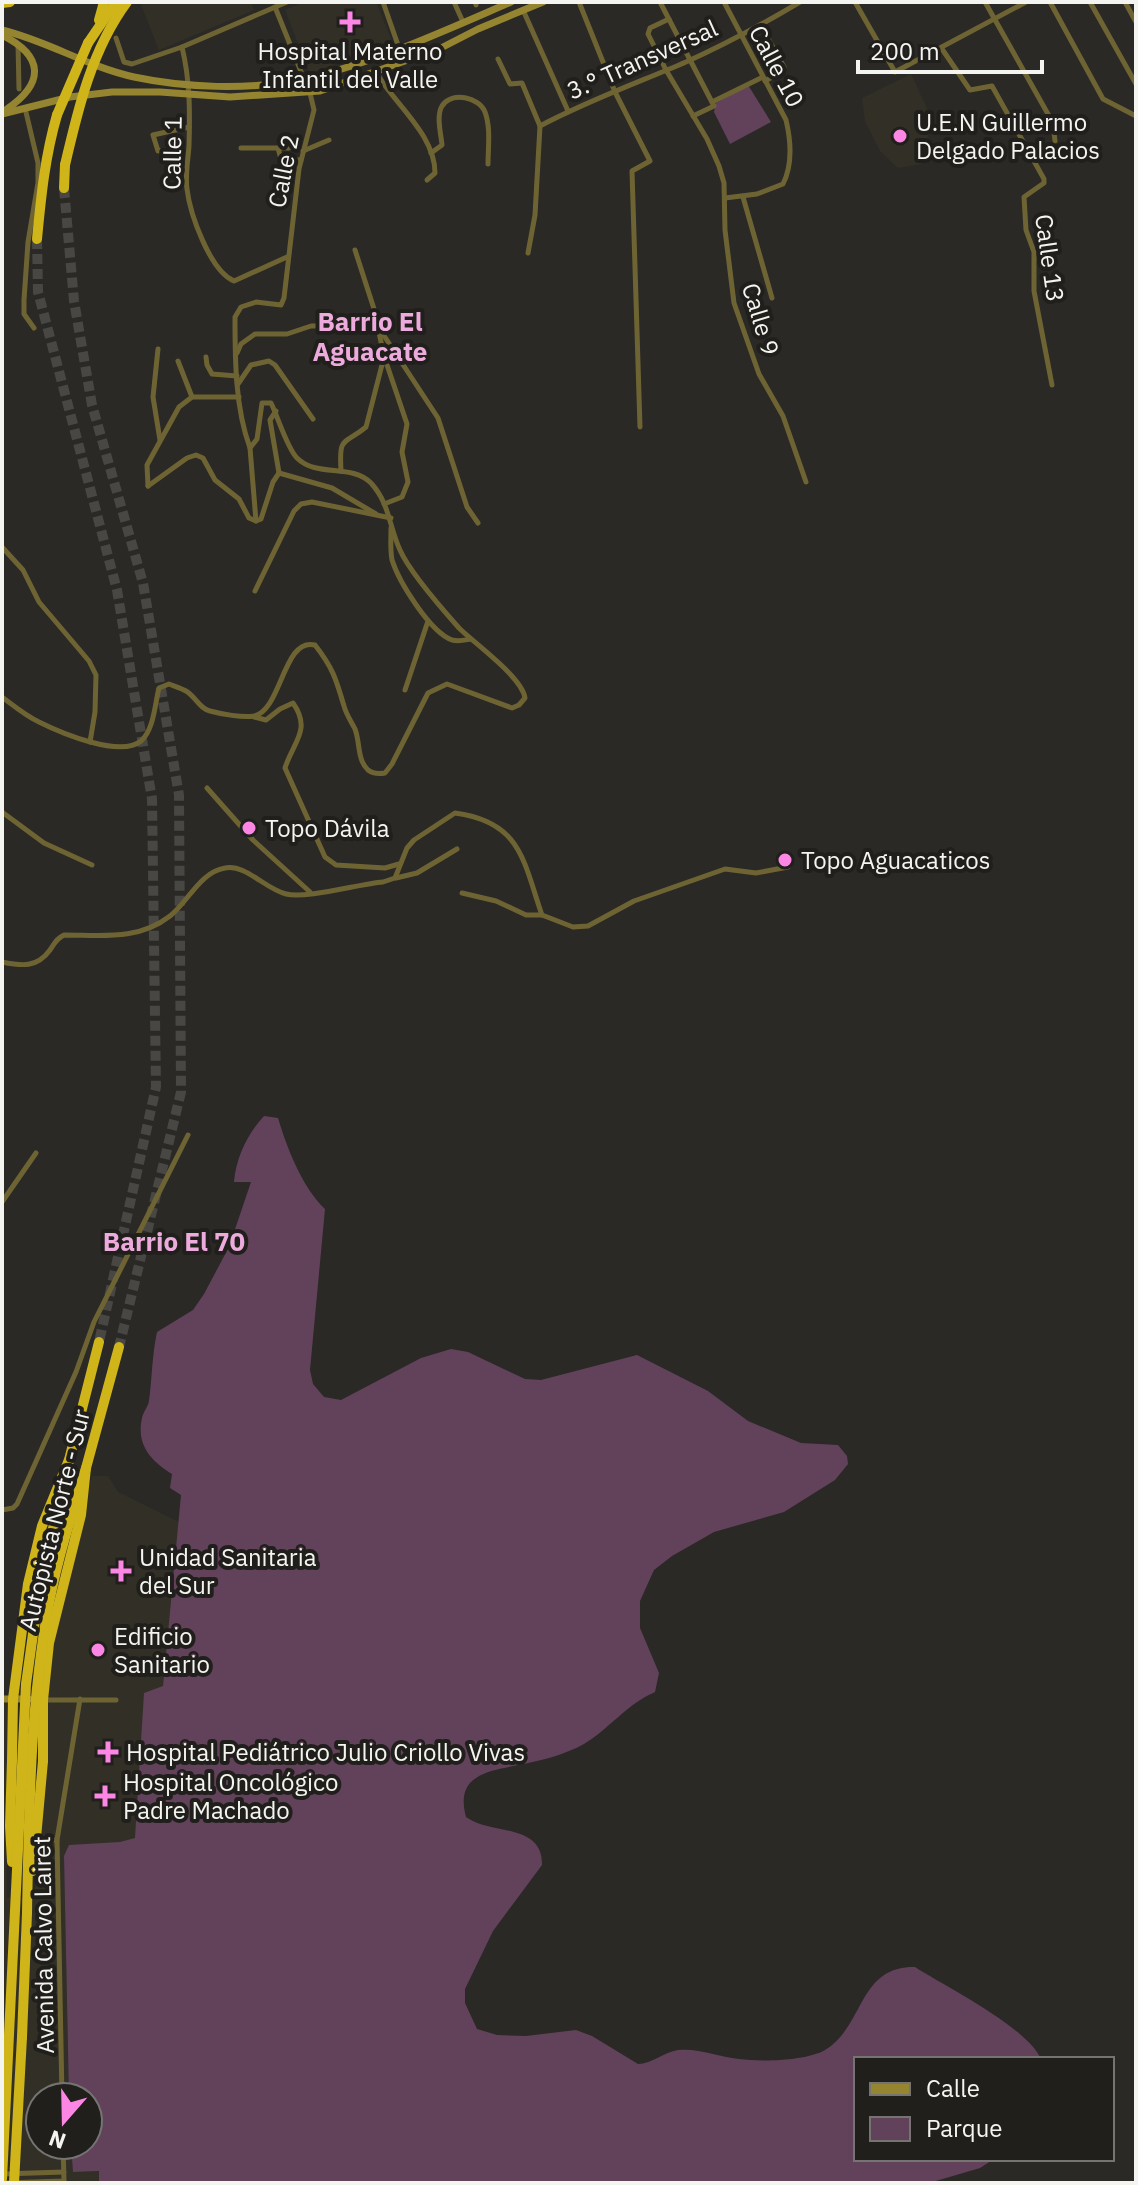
<svg xmlns="http://www.w3.org/2000/svg" width="1138" height="2185" font-family="'IBM Plex Sans',sans-serif">
<rect width="100%" height="100%" fill="#2a2925"/>
<g fill="#323026">
<path d="M140,2H251L254,10L159,50Z"/>
<path d="M304,2H376L392,41L310,74L285,10Z"/>
<path d="M911,74L932,119L921,164L898,168L880,151L865,121L862,98Z"/>
<path d="M92,1476H108L118,1492L179,1522L163,1687L144,1703L136,1842L64,1856L69,2097H40V2145H71L73,2172L99,2171V2183H19V2169L2,2170V1703H9L6,1834L7,1898H30V1917L40,1861L43,1747L51,1656L57,1621Z"/>
</g>
<g fill="#62425b">
<path d="M748,85L771,122L730,144L714,112L716,103Z"/>
<path d="M264,1116L278,1118C287,1148 302,1187 325,1209L310,1370L313,1384L324,1397L341,1400L421,1358L451,1349L468,1352L525,1379L541,1380L637,1355L708,1391L748,1421L801,1443L838,1445L847,1456L848,1464L835,1480L784,1512L714,1532L672,1556L654,1570L640,1601V1628L659,1673L655,1692C627,1704 609,1729 584,1744C564,1755 540,1761 518,1765C505,1768 487,1770 476,1778C462,1787 462,1802 466,1817C490,1835 543,1823 542,1865L493,1931L465,1989V2003L477,2029L497,2035L526,2036L576,2030L592,2036L638,2064C652,2064 664,2052 678,2050C700,2048 718,2057 739,2059C761,2062 806,2061 825,2050C865,2026 858,1966 915,1967C946,1987 1027,2027 1041,2059H856V2159H994L980,2168L929,2183H99V2171L73,2172L71,2145H88V2097H69L64,1856L69,1845L120,1842L135,1838L144,1693L163,1686L181,1495L170,1488L172,1474C151,1461 136,1445 142,1418C143,1412 148,1407 149,1401C152,1378 152,1355 157,1332L193,1310L204,1294L229,1247L251,1182H234C236,1157 248,1133 264,1116Z"/>
</g>
<g fill="none" stroke-linecap="round" stroke-linejoin="round">
<g stroke="#484744" stroke-width="10" stroke-dasharray="10 5" stroke-linecap="butt">
<path d="M64,188L74,301L92,405L143,583L179,795L181,1092L119,1347"/>
<path d="M37,239L38,292L117,590L152,799L156,1087L99,1342"/>
</g>
<g stroke="#6e6433" stroke-width="5">
<path d="M383,2L399,48"/>
<path d="M454,2L463,22"/>
<path d="M475,2L476,5"/>
<path d="M579,2L615,92L650,161L632,171L640,427"/>
<path d="M660,2L714,106L693,116"/>
<path d="M724,2L786,120C791,141 793,164 783,184L757,194L725,198"/>
<path d="M855,2L895,72L1026,2"/>
<path d="M985,2L1053,123L1055,141"/>
<path d="M1050,2L1103,99L1136,116"/>
<path d="M1090,2L1136,84"/>
<path d="M1125,2L1136,22"/>
<path d="M275,7L304,79"/>
<path d="M523,10L568,111"/>
<path d="M669,19L650,28L648,34L666,70L707,139L719,166L724,183L725,230L734,303L759,374L783,416L806,482"/>
<path d="M761,26L784,67L781,72L765,81"/>
<path d="M116,38L124,62L132,64L182,47L287,2"/>
<path d="M18,44L19,89"/>
<path d="M182,47C190,80 190,111 189,146C188,160 185,176 187,189C190,214 210,271 234,281L287,257"/>
<path d="M942,49L970,90L992,86L1044,179V183L1024,197L1026,230L1034,252V291L1052,385"/>
<path d="M498,59L510,84L522,83L540,126L535,215L528,253"/>
<path d="M376,72C394,104 435,134 435,173L427,180"/>
<path d="M712,102L763,77"/>
<path d="M25,108L38,163V183L28,242L24,300V314L34,328"/>
<path d="M540,126C587,101 637,83 686,62C726,44 763,24 800,2"/>
<path d="M241,148H278L281,159L301,160"/>
<path d="M278,148H289"/>
<path d="M180,149L158,151L153,135L189,127"/>
<path d="M303,151L329,140"/>
<path d="M431,153L442,145C441,134 436,116 442,106C452,91 479,97 485,112C491,128 488,148 488,164"/>
<path d="M743,197L772,298"/>
<path d="M158,349L153,397L160,440"/>
<path d="M237,353L241,344L255,334H287L311,326L377,325L438,418L467,507L478,523"/>
<path d="M206,357L207,365L212,374L237,376"/>
<path d="M178,361L192,397"/>
<path d="M238,384L251,365L269,361L275,365L313,419"/>
<path d="M276,411L270,420L279,473"/>
<path d="M250,448L256,521"/>
<path d="M341,471C339,435 343,446 366,427L384,357L375,312L355,250"/>
<path d="M148,486L187,458L196,455L203,458L215,480L239,499L249,518L256,521L261,519L273,482L279,473L332,488L376,514"/>
<path d="M148,486L147,465L179,407L192,397H239"/>
<path d="M384,504L402,497L408,482L402,452L407,424L385,359"/>
<path d="M391,528C391,538 390,550 392,560C399,582 430,632 452,640C459,642 465,640 471,639"/>
<path d="M2,547L23,570L39,602L89,661L96,675L95,712L90,742"/>
<path d="M255,591L294,511L301,504L312,502L391,518"/>
<path d="M405,690L428,621"/>
<path d="M2,697C14,706 26,716 39,722C61,733 120,758 141,741C154,730 155,703 159,688L169,684C174,686 181,688 186,691C195,696 200,709 210,711C221,714 243,718 254,716C282,710 283,637 315,645C333,668 336,679 344,706C346,714 351,721 355,729C360,741 357,760 368,770C373,774 379,774 385,773L392,764L428,693L447,684L512,708L519,705L525,698C522,677 475,644 459,628C443,610 409,571 400,550C389,527 390,504 371,483C351,463 317,478 297,458C287,448 278,417 271,403H262L257,439L250,448C235,407 235,360 235,317L241,307L256,302L281,305L284,298L299,169L314,110L310,93"/>
<path d="M254,717L266,720L280,709L293,703C312,730 293,742 285,768L325,857L336,865L385,868L399,864"/>
<path d="M207,788L253,840L310,892"/>
<path d="M2,812L44,843L92,865"/>
<path d="M396,878L417,873L457,849"/>
<path d="M462,893L496,901L526,915H542L573,927L588,926L634,901L725,869L756,873L788,867"/>
<path d="M2,962C22,966 37,968 50,950C55,943 56,939 64,935C101,935 138,941 170,916C188,902 200,872 225,868C246,864 265,889 286,894C306,899 359,884 383,882L395,878L407,848L414,840L455,813C521,822 523,860 542,915"/>
<path d="M2,1202L36,1153"/>
<path d="M2,1510L13,1508L17,1504L76,1372L94,1322L188,1135"/>
<path d="M45,1700H116"/>
<path d="M34,1841L57,1840"/>
<path d="M62,2097L57,1840L80,1699"/>
<path d="M2,2174L64,2172"/>
<path d="M4,2183L64,2181L63,2145"/>
</g>
<g stroke="#958531" stroke-width="7">
<path d="M2,30C48,41 88,67 134,77C186,88 247,90 299,80C368,66 446,30 511,2"/>
<path d="M2,35C44,56 45,83 7,109"/>
<path d="M2,114L70,97L112,92H160L230,97L320,91L439,49L478,29L543,2"/>
<path d="M2,1699H29"/>
</g>
<g stroke="#cfb41a" stroke-width="10">
<path d="M2,3L10,2"/>
<path d="M99,20L104,2"/>
<path d="M88,43L116,2"/>
<path d="M64,188L65,165"/>
<path d="M37,239C41,197 45,156 57,115"/>
<path d="M12,1760L13,1699L28,1584L42,1526L69,1460L99,1342"/>
<path d="M43,1761V1700L49,1643L81,1515L86,1468L119,1347"/>
<path d="M22,2037L27,1913"/>
</g>
<g stroke="#cfb41a" stroke-width="10">
<path d="M57,115L88,43"/>
<path d="M65,165C78,109 92,49 127,2"/>
<path d="M12,1862L10,1826L12,1760"/>
<path d="M33,1871L43,1761"/>
<path d="M27,1913C29,1810 30,1705 49,1603C58,1557 72,1513 86,1468"/>
<path d="M2,2179L26,1684L40,1584L69,1460"/>
<path d="M14,2183L22,2037"/>
</g>
</g>
<g fill="#fc86e4" stroke="#201f1c" stroke-width="3">
<path d="M346 10h8v8h8v8h-8v8h-8v-8h-8v-8h8z"/>
<circle cx="900" cy="136" r="8"/>
<circle cx="249" cy="828" r="8"/>
<circle cx="785" cy="860" r="8"/>
<path d="M117 1559h8v8h8v8h-8v8h-8v-8h-8v-8h8z"/>
<circle cx="98" cy="1650" r="8"/>
<path d="M104 1740h8v8h8v8h-8v8h-8v-8h-8v-8h8z"/>
<path d="M101 1784h8v8h8v8h-8v8h-8v-8h-8v-8h8z"/>
</g>
<g text-anchor="middle" dominant-baseline="central" stroke-width="8" stroke-linejoin="round" paint-order="stroke">
<g font-size="24" fill="#f4f4f1" stroke="#201f1c" text-anchor="start">
<text x="350" y="51" text-anchor="middle">Hospital Materno<tspan x="350" dy="28">Infantil del Valle</tspan></text>
<text x="916" y="122">U.E.N Guillermo<tspan x="916" dy="28">Delgado Palacios</tspan></text>
<text x="265" y="828">Topo Dávila</text>
<text x="801" y="860">Topo Aguacaticos</text>
<text x="139" y="1557">Unidad Sanitaria<tspan x="139" dy="28">del Sur</tspan></text>
<text x="114" y="1636">Edificio<tspan x="114" dy="28">Sanitario</tspan></text>
<text x="126" y="1752">Hospital Pediátrico Julio Criollo Vivas</text>
<text x="123" y="1782">Hospital Oncológico<tspan x="123" dy="28">Padre Machado</tspan></text>
</g>
<g font-size="24" fill="#f4f4f1" stroke="#201f1c">
<text transform="translate(642 59) rotate(-24)">3.° Transversal</text>
<text transform="translate(777 66) rotate(62)">Calle 10</text>
<text transform="translate(172 153) rotate(-89)">Calle 1</text>
<text transform="translate(283 171) rotate(-79)">Calle 2</text>
<text transform="translate(1050 258) rotate(82)">Calle 13</text>
<text transform="translate(761 319) rotate(73)">Calle 9</text>
<text transform="translate(54 1520) rotate(-76)">Autopista Norte - Sur</text>
<text transform="translate(43 1945) rotate(-91)">Avenida Calvo Lairet</text>
</g>
<g font-size="26" font-weight="bold" fill="#edabdd" stroke="#201f1c">
<text x="370" y="321">Barrio El<tspan x="370" dy="30">Aguacate</tspan></text>
<text x="174" y="1241">Barrio El 70</text>
</g>
</g>
<rect width="1138" height="2185" fill="none" stroke="#f4f4f1" stroke-width="8"/>
<rect x="854" y="2057" width="260" height="104" fill="#201f1c" stroke="#757471" stroke-width="2"/>
<rect x="870" y="2083" width="40" height="12" fill="#958531" stroke="#757471" stroke-width="2"/>
<text x="926" y="2097" font-size="24" fill="#f4f4f1">Calle</text>
<rect x="870" y="2117" width="40" height="24" fill="#62425b" stroke="#757471" stroke-width="2"/>
<text x="926" y="2137" font-size="24" fill="#f4f4f1">Parque</text>
<g transform="translate(64 2121) rotate(200)"><circle r="38" fill="#201f1c" stroke="#757471" stroke-width="2"/>
<path d="M0-6L14 30L0 20L-14 30Z" fill="#fc86e4"/>
<text y="-12" font-size="22" font-weight="bold" text-anchor="middle" fill="#f4f4f1">N</text>
</g>
<path d="M858 60v12h184v-12" fill="none" stroke="#f4f4f1" stroke-width="4"/>
<text x="870" y="60" font-size="24" fill="#f4f4f1" stroke="#201f1c" stroke-width="6" paint-order="stroke">200 m</text>
</svg>
